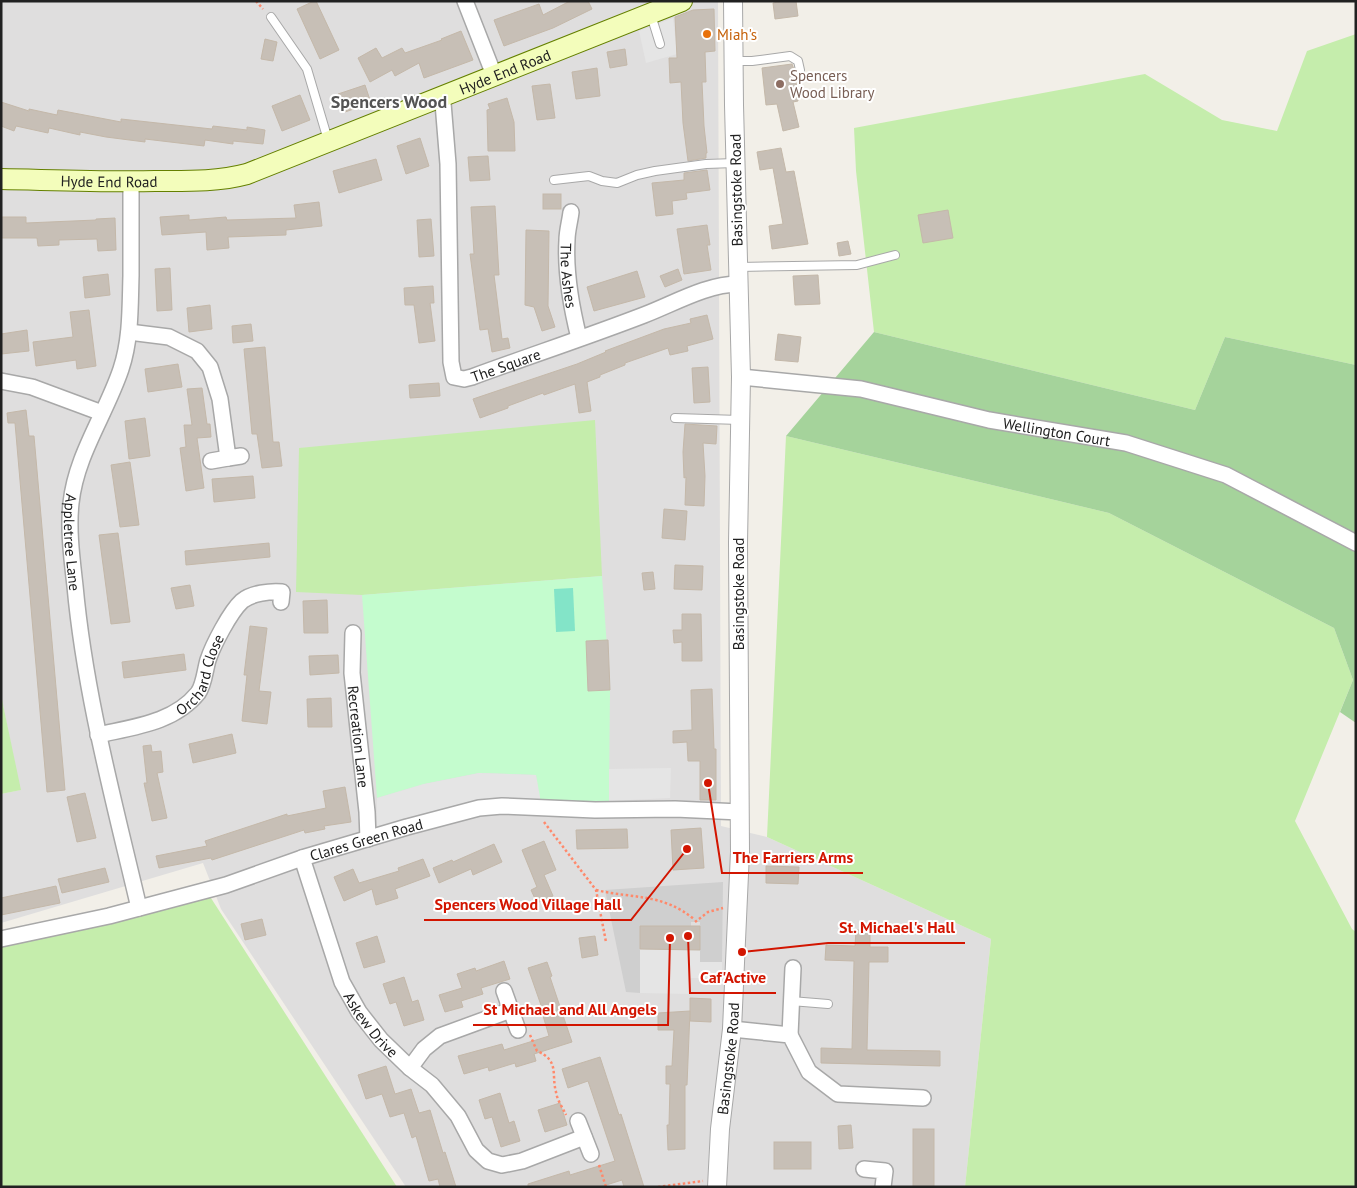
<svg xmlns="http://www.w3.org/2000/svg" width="1357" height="1188" font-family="'PT Sans',sans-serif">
<rect width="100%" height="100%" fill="#f2efe8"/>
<path fill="#dfdede" d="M1,1H718L721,826L767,837L991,939L965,1187H406L221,909L203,863L1,923V794L20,790L1,695Z"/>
<path fill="#cfcfcf" d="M723,882L722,962H699L700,922H691V926H640V993L626,992L605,890Z"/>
<g fill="#c5edac">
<path d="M1356,34V365L1225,337L1195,410L874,332L856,171L854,128L1145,74L1222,120L1277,131L1307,51Z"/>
<path d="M595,420L602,576L362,595L296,592L299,448Z"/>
<path d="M786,436L1109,513L1334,628L1353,680L1295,821L1352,929L1356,932V1187H965L991,939L767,837Z"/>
<path d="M1,695L21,790L1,794Z"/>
<path d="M209,895L397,1187H1V946Z"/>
</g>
<path fill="#a5d39b" d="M874,332L1195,410L1225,337L1356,365V723L1340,712L1353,680L1334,628L1109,513L786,436Z"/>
<path fill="#c4fcce" d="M602,576L610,690L609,801L540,803L536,775L479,773L424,784L377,798L362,595Z"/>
<path fill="#83e4c8" d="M573,588L575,631L556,632L554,589Z"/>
<g fill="#e5e5e5">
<path d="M673,18L677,54L646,63L639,31Z"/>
<path d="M671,768L670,798L609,801V769Z"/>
<path d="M479,773L536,775L540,797V803L474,802L407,819L377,830V798L424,784Z"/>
<path d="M640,949L700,950V962H722V978H691L690,994L640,993Z"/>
</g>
<g fill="#c7bfb6" stroke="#c4b8a9">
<path d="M314,1H316L339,50L320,59L297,9Z"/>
<path d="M570,1H588L592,9L553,28L504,46L494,20L539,4L543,15Z"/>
<path d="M784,1H796L798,16L775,19L773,3Z"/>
<path d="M714,9L715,51L705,52L706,82H702L704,126L707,153H706V158L688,161L683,123L681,82L670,83L669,58H677L675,17L693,10Z"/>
<path d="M461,31L473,60L424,78L419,63L395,76L392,70L370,82L358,58L376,48L382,58L402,48L405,53L442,40L441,39Z"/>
<path d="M265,39L277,42L273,61L261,59Z"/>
<path d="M625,49L627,65L610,68L607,52Z"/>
<path d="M792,64L795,72L798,101L793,102L799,127L783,131L777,104L766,105L762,68Z"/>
<path d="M597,68L600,96L576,99L572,72Z"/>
<path d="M550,84L555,118L537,120L532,86Z"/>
<path d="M365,85L371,103L345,112L338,94Z"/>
<path d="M300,95L310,120L282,131L272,106Z"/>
<path d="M507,98L514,122L515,151H488L487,110L490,109L488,104Z"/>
<path d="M1,102L29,111V109L57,115L58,110L121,122V119L212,129L213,126L247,130V127L265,130L263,144L233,141V144L205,140L204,146L145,139V142L106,137L80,132V135L49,128L48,133L16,126L14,131L1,126Z"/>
<path d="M420,138L429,166L406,174L397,146Z"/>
<path d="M781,148L786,172L794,171L808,244L772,249L769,226L783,224L773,168L760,170L757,152Z"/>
<path d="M488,156L490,180L470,181L468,157Z"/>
<path d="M376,159L382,180L339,193L333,171Z"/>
<path d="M707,170L710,190L686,193L687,199L672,201L673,214L656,216L652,183L684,180V173Z"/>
<rect x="543" y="194" width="18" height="15"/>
<path d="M319,202L322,226L286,230V235L228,237L229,248L207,250L206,232L162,235L160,217L189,215V220L226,217L227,220L296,218L294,205Z"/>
<path d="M495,206L499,275H494L502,339L508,338L510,348L492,352L488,329L480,330L470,254H474L471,207Z"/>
<path d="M948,210L953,238L923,243L918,215Z"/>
<path d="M1,217H26V223L96,220V219L115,218L116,250L98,251L97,239L59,240V245L38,246L37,238H1Z"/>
<path d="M431,219L434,256L419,257L417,220Z"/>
<path d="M707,225L710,245H707L711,270L684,274L677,229Z"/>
<path d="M526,230L549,231L548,306L555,327L542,331L534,307L525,305Z"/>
<path d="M848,241L851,254L839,256L837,243Z"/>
<path d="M170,268L172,310L157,311L155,269Z"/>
<path d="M678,269L682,280L665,287L660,276Z"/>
<path d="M637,271L645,297L594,311L587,287Z"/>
<path d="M108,274L110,295L85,298L83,277Z"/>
<path d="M818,275L820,304L795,305L793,276Z"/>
<path d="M433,286L434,303H430L435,341L419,343L414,305H405L404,288Z"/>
<path d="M210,305L212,329L189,332L187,308Z"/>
<path d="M89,310L96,366L77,369L76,360L36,366L33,342L73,337L70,312Z"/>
<path d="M707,315L713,339L687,346L688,351L670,355L668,348L625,363V365L600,375V377L587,382L591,411L579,413L575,384L544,395L543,393L508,406V408L480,418L473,399L577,364L606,352L605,351L664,329L691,323L690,319Z"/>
<path d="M251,324L253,341L233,343L232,326Z"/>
<path d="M27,330L29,351L1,354V334Z"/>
<path d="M778,334L801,337L798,362L775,360Z"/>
<path d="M265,347L273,442H279L282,466L262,468L257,434H252L244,349Z"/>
<path d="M178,364L182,387L148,392L145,369Z"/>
<path d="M708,367L710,402L694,403L692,368Z"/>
<path d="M439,383L440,396L410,398L409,385Z"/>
<path d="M202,388L207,424H210L211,437L197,438L204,488L186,491L180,448L186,447L184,425H192L187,389Z"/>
<path d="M26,410L29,436H34L65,790L47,792L15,423H8L7,413Z"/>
<path d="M145,418L150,456L129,459L125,421Z"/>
<path d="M685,424L717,426L716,444L703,443L705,476L704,506L685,505L686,477L684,478L683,452Z"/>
<path d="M130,462L139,525L120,527L111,465Z"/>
<path d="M253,476L255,498L214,502L212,479Z"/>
<path d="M664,509L687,511L685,540L662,538Z"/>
<path d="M118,533L130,622L111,624L99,535Z"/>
<path d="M269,543L270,557L186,565L185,551Z"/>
<path d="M675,565L703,566L702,590L674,589Z"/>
<path d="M653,572L655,589L644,590L642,573Z"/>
<path d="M190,585L194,606L176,609L171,588Z"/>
<path d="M327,600L328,633H304L303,601Z"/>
<path d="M682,614H701L702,661H682V642L674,643L673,630H682Z"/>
<path d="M250,626L267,628L259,691L271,692L267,724L242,721L247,675H244Z"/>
<path d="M608,640L610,690L588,691L586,641Z"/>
<path d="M184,654L186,670L124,678L122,662Z"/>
<path d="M338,655L339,673L310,675L309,656Z"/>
<path d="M712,689L714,749H716V800H700V761H688L687,742L673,743V731L692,730L691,690Z"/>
<path d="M331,698L332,727H308L307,699Z"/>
<path d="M232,734L236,753L193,763L189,744Z"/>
<path d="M151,745L152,752L161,751L163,772L157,773L167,818L152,821L144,783H147L143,746Z"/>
<path d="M345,787L351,822L324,826L325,829L305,833L304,830L212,860L211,858L159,868L156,856L207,846L205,841L287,814V816L326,808L323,791Z"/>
<path d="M85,793L96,838L77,842L67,797Z"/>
<path d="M701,828L704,868L673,870L671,830Z"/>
<path d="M627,829L628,848L577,849L576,830Z"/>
<path d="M544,841L556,870L544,875L553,896L537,903L531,890L537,887L522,850Z"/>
<path d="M494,844L502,862L473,875L471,869L439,883L433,868L452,860L453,862Z"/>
<path d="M423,859L430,876L395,889L398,898L376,905L372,889L344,901L334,877L353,869L359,883L399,871L398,868Z"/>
<path d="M766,866L799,867L798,884L766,883Z"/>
<path d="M105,868L109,882L62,893L58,879Z"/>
<path d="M56,886L60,903L1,915V898Z"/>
<path d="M262,919L266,935L245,940L241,924Z"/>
<path d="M640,926H700V950L640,949Z"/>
<path d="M856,930H870V947H888V962H869L867,1050L940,1051V1066L821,1063V1048L852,1049L854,961L825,960L826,945L855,946Z"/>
<path d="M377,936L385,962L364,968L356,943Z"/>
<path d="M595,936L598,955L582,958L579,938Z"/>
<path d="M504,961L510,979L481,988L483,994L461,1001L463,1007L445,1012L439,995L462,988L457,974L475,968L476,971Z"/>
<path d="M547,962L552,976L550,977L572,1042L534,1054L536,1061L516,1067L515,1063L489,1071L488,1067L464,1074L458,1056L502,1044L504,1050L549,1036L541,1009L542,1008L528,968Z"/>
<path d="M404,977L412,1002L418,1000L424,1020L404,1026L396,1002L390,1004L383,984Z"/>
<path d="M690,998L711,999V1022L690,1021Z"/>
<path d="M690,1011L687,1085H685V1149L668,1150L667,1125H669L670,1084H666V1066H672L674,1030H658V1013Z"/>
<path d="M600,1057L619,1115L621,1114L644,1187H624L622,1180L600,1187H528V1184L569,1171L570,1175L615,1161L588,1081L568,1088L562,1069Z"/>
<path d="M386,1066L395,1094L411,1089L419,1113L430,1110L443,1153L445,1152L456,1187H440L438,1179L429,1181L416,1136L412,1138L404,1113L390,1117L382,1094L366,1099L358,1075Z"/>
<path d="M500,1093L509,1123L514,1121L520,1141L501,1147L492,1117L485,1119L479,1100Z"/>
<path d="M560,1103L567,1125L545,1132L538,1110Z"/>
<path d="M851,1125L853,1148L839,1149L838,1126Z"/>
<rect x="913" y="1129" width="21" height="58"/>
<rect x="774" y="1142" width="37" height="27"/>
</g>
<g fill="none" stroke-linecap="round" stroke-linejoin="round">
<g stroke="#a8a8a8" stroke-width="10">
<g id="service">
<path d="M651,15L660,44"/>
<path d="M271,17L307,69L328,140"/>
<path d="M734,61H752L790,56L798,61L800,70"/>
<path d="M554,180L589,176L602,181L617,183L637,175L655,171L706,164L735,163"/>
<path d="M739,267L857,265L895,255"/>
<path d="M675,418L740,420"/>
<path d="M791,1001L828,1004"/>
</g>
</g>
<g stroke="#a8a8a8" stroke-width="18">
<g id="minor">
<path d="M465,1L494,75"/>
<path id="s1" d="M441,97L443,103L448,164L451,362L454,377L464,379L472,377C529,356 587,337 644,315C673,304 707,284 738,284"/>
<path id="s2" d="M131,182C131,213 131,245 131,276C130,307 131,339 121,369C106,414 76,455 71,503C68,530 72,559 75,586C85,695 114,801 139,908"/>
<path id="s3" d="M571,212C570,221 567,231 567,240C565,273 571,306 579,338"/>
<path d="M129,332L169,337L197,351L210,367L220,399L228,458L241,456"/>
<path id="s4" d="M741,377L861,389L989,420L1126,443L1226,475L1356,543"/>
<path d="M1,381L32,387L102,413"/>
<path d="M211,461L228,458"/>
<path id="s5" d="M353,633L352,673L367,812L368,839"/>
<path id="s6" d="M98,735C133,727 174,723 198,693C204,685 205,670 208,660C213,645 230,612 242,601C252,593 270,591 282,592L281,602"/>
<path id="s7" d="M302,858L342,982L359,1012L381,1040L410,1068L432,1085L458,1116L476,1150L488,1161L502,1165L522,1161L584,1137"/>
<path id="s8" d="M1,939L109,916L226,885L302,858L407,827L479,808L502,806L595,810L675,809L740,812"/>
<path d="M504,991L518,1030"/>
<path d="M732,1029L790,1035L809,1072L838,1094L923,1098"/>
<path d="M790,1035L793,968"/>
<path d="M410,1068L424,1049L440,1036L511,1010"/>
<path d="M578,1121L591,1154"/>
<path d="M864,1169L885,1171L883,1187"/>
</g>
</g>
<g stroke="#a8a8a8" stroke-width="20">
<g id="tertiary">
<path id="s9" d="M717,1187L720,1129L732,1029L740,852L738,543L741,377L734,105L733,1"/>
</g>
</g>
<g stroke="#658000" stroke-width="22">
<g id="secondary">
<path id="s10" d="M1,179C53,180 104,182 155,181C187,181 217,182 247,174L682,1"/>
</g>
</g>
<g stroke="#ff896b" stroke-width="2.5" stroke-dasharray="2.5 2.5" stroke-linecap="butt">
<path d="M256,1L263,9"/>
<path d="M544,822L596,890L606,942"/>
<path d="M596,890C634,899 663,893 695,920"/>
<path d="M695,922L708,912L723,908"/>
<path d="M530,1035L537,1051C560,1061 551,1074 556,1092C557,1100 563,1108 566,1115"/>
<path d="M599,1165L606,1187"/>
<path d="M658,1187L703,1181"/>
</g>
<use href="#service" stroke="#fff" stroke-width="8"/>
<use href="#minor" stroke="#fff" stroke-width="15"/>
<use href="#tertiary" stroke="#fff" stroke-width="18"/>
<use href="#secondary" stroke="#f3fdbb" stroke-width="20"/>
</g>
<circle fill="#e8710a" stroke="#fff" stroke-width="2" cx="707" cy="34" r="5"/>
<circle fill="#8d6e63" stroke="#fff" stroke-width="2" cx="780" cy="84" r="5"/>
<g text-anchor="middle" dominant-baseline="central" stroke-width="4" stroke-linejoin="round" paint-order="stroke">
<g font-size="15" fill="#c56008" stroke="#fff" text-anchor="start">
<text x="717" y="34">Miah's</text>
</g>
<g font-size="15" fill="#212121" stroke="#fff">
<text stroke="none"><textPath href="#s10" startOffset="524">Hyde End Road</textPath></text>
<text stroke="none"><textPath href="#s10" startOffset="108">Hyde End Road</textPath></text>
<text transform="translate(736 190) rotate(-91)">Basingstoke Road</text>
<text stroke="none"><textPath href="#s3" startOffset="64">The Ashes</textPath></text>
<text stroke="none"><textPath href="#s1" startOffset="335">The Square</textPath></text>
<text stroke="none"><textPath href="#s4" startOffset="321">Wellington Court</textPath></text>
<text stroke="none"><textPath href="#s2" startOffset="371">Appletree Lane</textPath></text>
<text transform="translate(738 594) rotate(-90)">Basingstoke Road</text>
<text stroke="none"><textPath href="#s6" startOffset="128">Orchard Close</textPath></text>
<text stroke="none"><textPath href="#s5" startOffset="104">Recreation Lane</textPath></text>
<text stroke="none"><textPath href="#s8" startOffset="379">Clares Green Road</textPath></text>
<text stroke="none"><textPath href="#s7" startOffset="182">Askew Drive</textPath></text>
<text stroke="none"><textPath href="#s9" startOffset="129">Basingstoke Road</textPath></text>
</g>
<g font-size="15" fill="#785e54" stroke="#fff" text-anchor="start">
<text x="790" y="75">Spencers<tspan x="790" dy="17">Wood Library</tspan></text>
</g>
<g font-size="18" font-weight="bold" fill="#545454" stroke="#fff">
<text x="389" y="101">Spencers Wood</text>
</g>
</g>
<path fill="none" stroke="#d21500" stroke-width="2" d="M708 783L722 873H863M687 849L631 920H424M742 952L828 943H965M688 936L690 993H776M670 938L668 1025H473"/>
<g fill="#d21500" stroke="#fff" stroke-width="2">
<circle cx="708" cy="783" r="5"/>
<circle cx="687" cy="849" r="5"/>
<circle cx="742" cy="952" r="5"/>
<circle cx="688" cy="936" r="5"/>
<circle cx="670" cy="938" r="5"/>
</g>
<g font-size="16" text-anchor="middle" font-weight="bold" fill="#d21500" stroke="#fff" stroke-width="4" stroke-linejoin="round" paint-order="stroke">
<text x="793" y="863">The Farriers Arms</text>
<text x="528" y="910">Spencers Wood Village Hall</text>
<text x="897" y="933">St. Michael's Hall</text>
<text x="733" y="983">Caf'Active</text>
<text x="570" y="1015">St Michael and All Angels</text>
</g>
<rect width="1357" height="1188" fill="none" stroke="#212121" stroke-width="5"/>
</svg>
